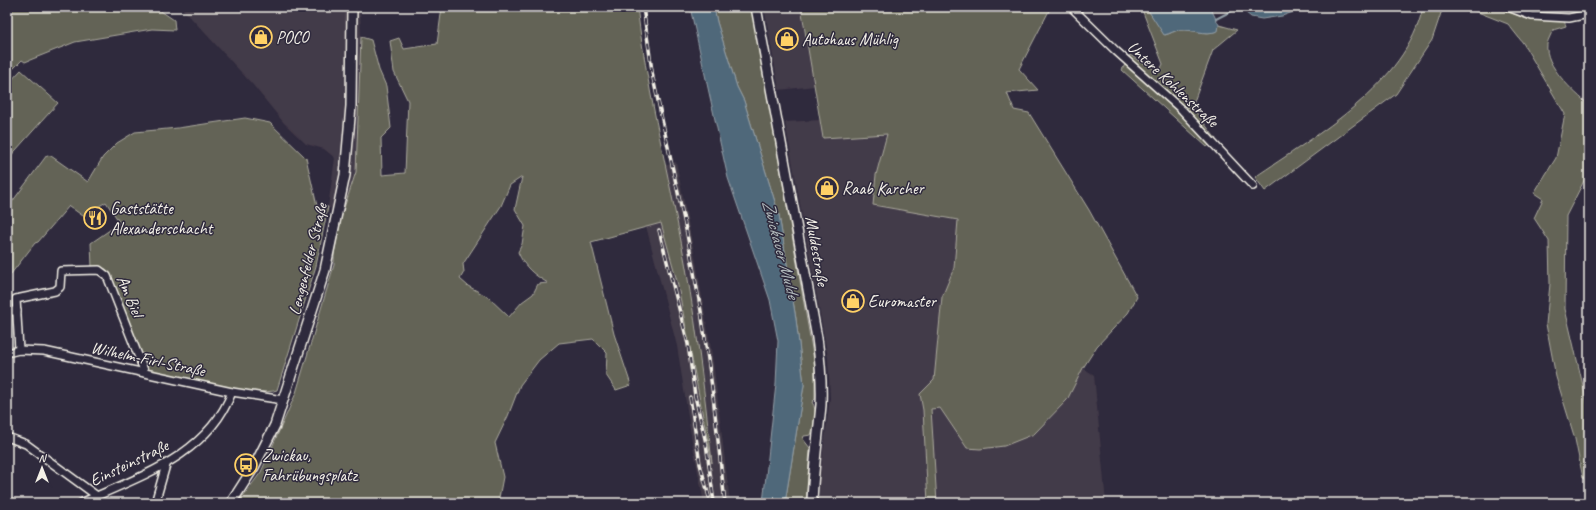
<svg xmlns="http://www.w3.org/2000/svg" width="1596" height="510" font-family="Caveat,sans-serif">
<rect width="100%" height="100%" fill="#2f2a3d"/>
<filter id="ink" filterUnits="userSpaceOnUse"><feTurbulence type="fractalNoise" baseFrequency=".025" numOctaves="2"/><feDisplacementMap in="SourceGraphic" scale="8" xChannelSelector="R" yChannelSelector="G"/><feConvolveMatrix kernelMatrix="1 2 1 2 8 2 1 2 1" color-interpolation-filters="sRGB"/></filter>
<g filter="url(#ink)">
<g fill="#433a48">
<path d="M181,7L360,8L361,37L356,172L342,214L328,207L335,158L324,149L306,144L284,123L253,85Z"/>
<path d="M764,7H801L815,86L779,90Z"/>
<path d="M821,120L822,128L887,134L876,175L873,205L958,220L954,268L942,297L934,380L920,394L923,410L928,503H819V481L830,398L828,358L785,122Z"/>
<path d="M676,162L696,262L713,361L730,503H704L692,441L677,346L646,226L662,223L677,281L711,455L701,363L690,288L664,166Z"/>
<path d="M1083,368L1094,375L1106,503H937L931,409L940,408L967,448L1004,446L1034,434L1067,400Z"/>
</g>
<g fill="#636456" stroke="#acaa9f" fill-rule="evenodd">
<path d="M13,7H155L174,20L175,30L152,29L75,42L25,62L22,60L7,75V10Z"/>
<path d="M442,7H637C646,84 665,159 680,236C695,311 704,387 712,463L677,281L661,223L591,242L614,334L631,385L616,390L606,375L607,353L593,339L559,343L539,360L520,385L508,416L495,443L503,477L498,503H238L261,472L296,393L334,265V253L342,214L356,172L361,37L371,40L379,70L386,86L391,128L381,138L382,175L405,173L408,101L394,72L390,41L399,38L404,49L437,44ZM522,177L515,209L525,226L522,244L518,252C524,267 534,275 548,283L538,284L533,294L522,302L509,317L488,297L468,286L460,279L464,272L463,264L501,206L510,185Z"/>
<path d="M714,7H752L815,366V399L812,402C818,411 814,425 811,435L804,436L803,439L810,448L806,503H785L804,385L796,319L779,215L744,101L737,87L717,22Z"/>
<path d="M801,7H1051L1019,69L1038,90L1007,93L1014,110L1029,113L1089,210L1137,297L1128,313L1097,346L1083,368L1067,400L1034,434L1004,446L980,449L967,448L940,408L931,409L937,503H928L923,410L920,394L934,380L942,297L954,268L958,220L873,205L876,175L887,134L823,138Z"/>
<path d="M1141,7H1146L1165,35C1170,34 1175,30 1180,30C1194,29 1204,36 1217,31L1219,25L1237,30L1213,50L1192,107L1216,139L1207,147L1122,70L1130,55L1159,72L1163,64Z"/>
<path d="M1423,7H1443L1432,40L1396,94L1265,191L1255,177C1315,136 1407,84 1423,7Z"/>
<path d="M1465,7H1496L1527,19L1564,21L1566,26L1553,30C1551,34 1548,40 1547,44C1544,66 1574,92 1589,105V171L1566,216L1565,309L1589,411V480L1583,478L1575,439L1556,377L1546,324L1550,284L1549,241L1534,218L1543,199L1534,193L1556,158L1565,114L1523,43L1508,24Z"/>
<path d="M21,70L58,103L7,160V85Z"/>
<path d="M245,118L270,123L306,158L317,206L328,207L316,266L277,390C259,398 170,376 146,370L111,278L106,269H96L92,267L91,243L120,223L106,202L83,216L69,206L38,242L35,243L7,279V198L12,202L47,155L51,156L88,182L103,157L117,143L135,132L178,128Z"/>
</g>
<g fill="#50677a" stroke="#929ea6">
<path d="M690,7H714L717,22L737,87L744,101L779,215L796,319L804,385L785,503H763L776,384L778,341L770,300L728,178Z"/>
<path d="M1146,7H1210L1219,25L1218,31C1204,36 1194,29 1180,30C1175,30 1170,34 1164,35Z"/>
<path d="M1239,7H1316L1296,11L1282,16L1262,19L1251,17Z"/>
</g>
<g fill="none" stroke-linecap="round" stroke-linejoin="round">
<path stroke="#929ea6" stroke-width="2" d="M1216,19L1239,7"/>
<g stroke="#f4f1e8" stroke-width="10">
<g id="minor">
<path d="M1071,7L1116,51L1182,110L1253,186"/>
<path d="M1508,7L1532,16L1569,18L1589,14"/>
<path d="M7,311H17"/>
<path d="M19,350L16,299L55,291L60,287L61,271L99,270L107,276L145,373"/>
<path d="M7,353L19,350L44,351L232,392L283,400"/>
<path d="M7,437L26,444L97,496"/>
<path d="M81,503C138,477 208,456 232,392"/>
<path d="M155,503L166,465"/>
</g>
</g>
<g stroke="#f4f1e8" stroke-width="12">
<g id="major">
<path d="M756,7L817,338C820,360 822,383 821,405C818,438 813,470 812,503"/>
<path d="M231,503L254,467L275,425L325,270L345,175L351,106L352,7"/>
</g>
</g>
<use href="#minor" stroke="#2f2a3d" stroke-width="7"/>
<use href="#major" stroke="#2f2a3d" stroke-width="9"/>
<g stroke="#f4f1e8" stroke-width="3.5">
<g id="rail">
<path d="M643,7L653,78L687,234L701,311L712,387L725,503"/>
<path d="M659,230L688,344L695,396L706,443L714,503"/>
<path d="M690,397L700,464L709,497"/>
</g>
</g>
<use href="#rail" stroke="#2f2a3d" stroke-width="2" stroke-dasharray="6" stroke-linecap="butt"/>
</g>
</g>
<defs>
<g id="shop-ring" transform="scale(1.15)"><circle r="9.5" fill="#2f2a3d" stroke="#ffd166" stroke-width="1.5"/><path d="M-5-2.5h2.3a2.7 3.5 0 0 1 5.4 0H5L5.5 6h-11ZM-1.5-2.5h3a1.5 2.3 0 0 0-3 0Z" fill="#ffd166"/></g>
<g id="restaurant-ring" transform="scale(1.15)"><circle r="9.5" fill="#2f2a3d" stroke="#ffd166" stroke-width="1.5"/><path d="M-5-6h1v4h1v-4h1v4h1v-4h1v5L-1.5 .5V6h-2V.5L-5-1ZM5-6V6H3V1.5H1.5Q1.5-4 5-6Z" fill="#ffd166"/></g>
<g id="bus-ring" transform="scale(1.15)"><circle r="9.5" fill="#2f2a3d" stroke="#ffd166" stroke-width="1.5"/><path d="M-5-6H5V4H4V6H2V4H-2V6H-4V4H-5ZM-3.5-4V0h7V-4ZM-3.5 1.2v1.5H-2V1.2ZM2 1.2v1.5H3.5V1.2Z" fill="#ffd166"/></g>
</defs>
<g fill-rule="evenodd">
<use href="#shop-ring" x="261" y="37"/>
<use href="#shop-ring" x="787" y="39"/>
<use href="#shop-ring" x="827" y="188"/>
<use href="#restaurant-ring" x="95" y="218"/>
<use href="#shop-ring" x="853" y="301"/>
<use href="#bus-ring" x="246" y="465"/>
</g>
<g text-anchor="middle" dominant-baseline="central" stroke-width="3" stroke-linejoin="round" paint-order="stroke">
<g font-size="17" fill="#f4f1e8" stroke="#2f2a3d" text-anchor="start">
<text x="276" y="37">POCO</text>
<text x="802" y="39">Autohaus Mühlig</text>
<text x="842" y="188">Raab Karcher</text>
<text x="110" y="208">Gaststätte<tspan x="110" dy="20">Alexanderschacht</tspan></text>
<text x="868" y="301">Euromaster</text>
<text x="262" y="455">Zwickau,<tspan x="262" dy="20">Fahrübungsplatz</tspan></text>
</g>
<g font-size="17" fill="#f4f1e8" stroke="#2f2a3d">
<text transform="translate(1173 84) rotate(43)">Untere Kohlenstraße</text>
<text transform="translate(817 251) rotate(80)">Muldestraße</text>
<text transform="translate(308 259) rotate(-76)">Lengenfelder Straße</text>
<text transform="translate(130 296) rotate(67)">Am Biel</text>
<text transform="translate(148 359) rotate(12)">Wilhelm-Firl-Straße</text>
<text transform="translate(129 463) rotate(-26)">Einsteinstraße</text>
</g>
<g font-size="18" font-style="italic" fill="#b2babc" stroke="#2f2a3d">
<text transform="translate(781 249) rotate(75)">Zwickauer Mulde</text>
</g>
</g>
<rect width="1596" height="510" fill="none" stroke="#2f2a3d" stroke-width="24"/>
<rect x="12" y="12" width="1572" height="486" fill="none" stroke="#f4f1e8" stroke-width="1.5" filter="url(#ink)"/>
<g transform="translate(42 468)" stroke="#2f2a3d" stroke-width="3" paint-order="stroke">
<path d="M0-3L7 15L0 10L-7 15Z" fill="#f4f1e8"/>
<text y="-6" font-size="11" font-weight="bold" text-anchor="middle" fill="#f4f1e8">N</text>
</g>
</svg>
